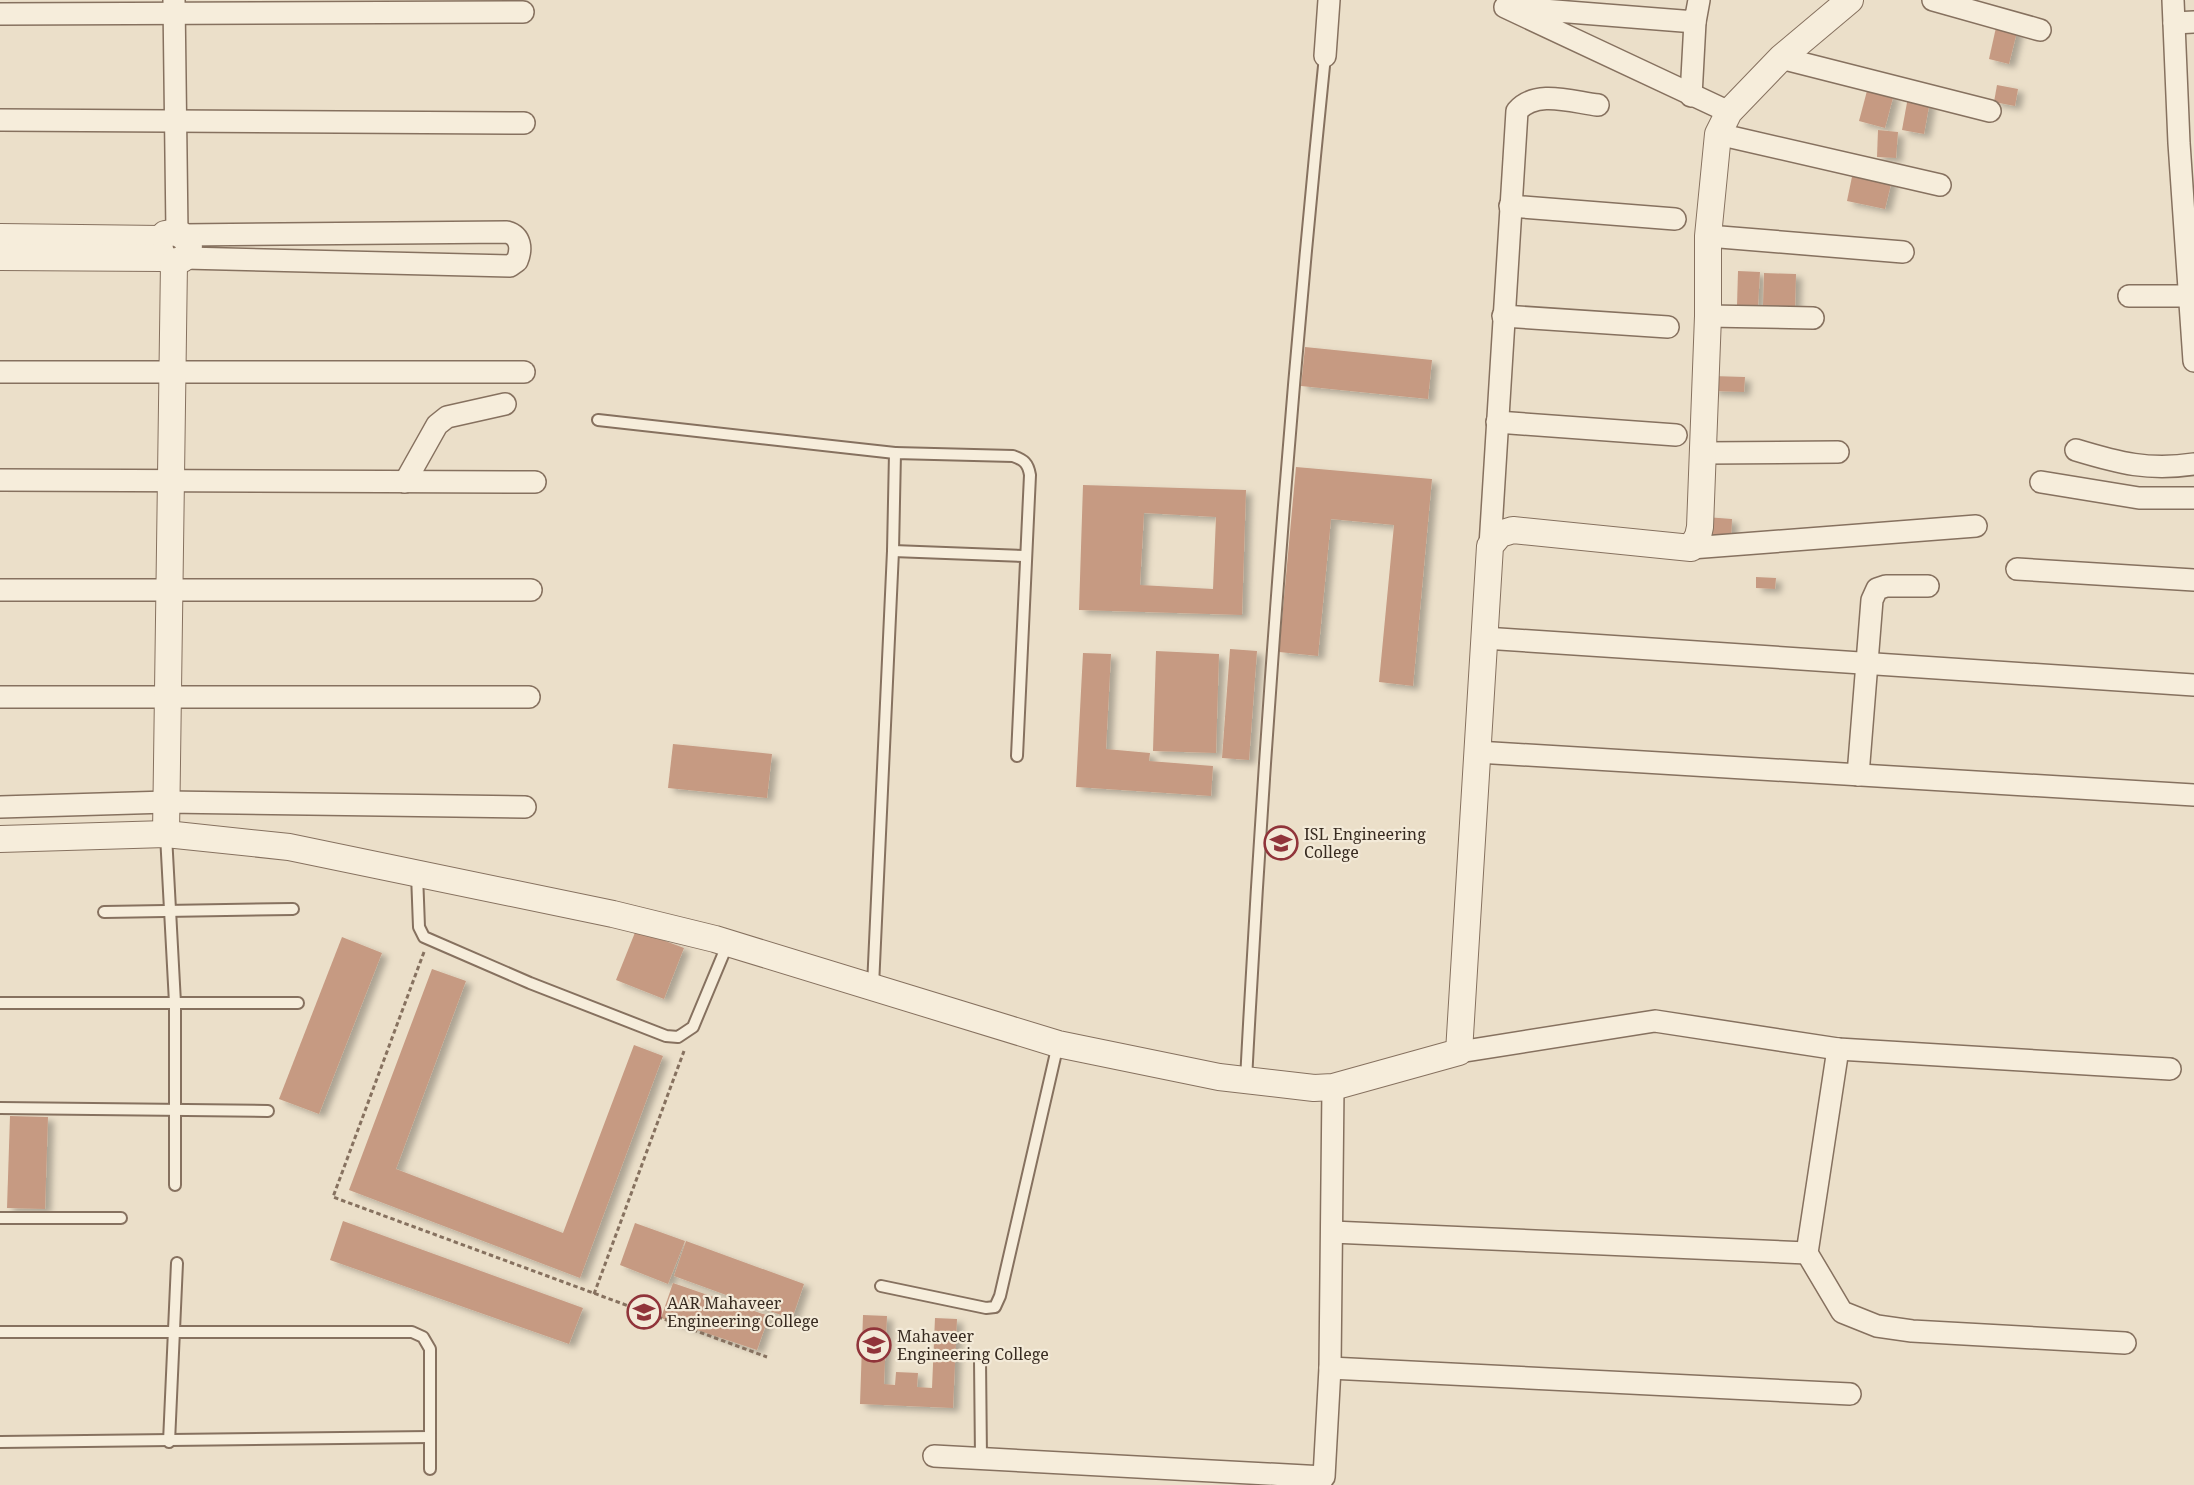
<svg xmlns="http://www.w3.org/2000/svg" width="2194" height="1485" font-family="'Noto Serif',serif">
<defs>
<filter id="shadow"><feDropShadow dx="6" dy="4" stdDeviation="3" flood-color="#0004"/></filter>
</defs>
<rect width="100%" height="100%" fill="#ebdfc9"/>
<g fill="#c69a82" fill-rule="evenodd" filter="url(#shadow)">
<path d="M1997,23L2018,28L2009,64L1989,59Z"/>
<path d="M1997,85L2018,89L2015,106L1994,102Z"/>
<path d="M1868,87L1894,94L1885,128L1859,121Z"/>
<path d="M1908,97L1930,101L1924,134L1902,130Z"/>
<path d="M1878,130L1898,132L1896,158L1877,157Z"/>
<path d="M1854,167L1893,176L1885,209L1847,201Z"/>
<path d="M1738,271L1760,272L1758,306H1737Z"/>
<path d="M1764,273L1796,274L1795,307L1763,306Z"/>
<path d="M1305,347L1432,360L1428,399L1301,386Z"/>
<path d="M1712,376L1745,377L1744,392L1712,391Z"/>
<path d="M1296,467L1432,479L1413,686L1379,682L1394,525L1331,519L1318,656L1279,652Z"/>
<path d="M1083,485L1246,490L1242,615L1079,610ZM1144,513L1216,517L1213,589L1140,585Z"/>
<path d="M1706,517L1732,519L1731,542L1705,541Z"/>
<path d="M1756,577L1776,578L1775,589L1756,588Z"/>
<path d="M1230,649L1257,651L1249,760L1222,758Z"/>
<path d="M1156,651L1219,654L1216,753L1153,751Z"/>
<path d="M1083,653L1111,654L1106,749L1150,753L1149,761L1213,766L1211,796L1076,787Z"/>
<path d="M673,744L772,754L767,798L668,788Z"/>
<path d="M636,930L684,948L664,999L616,980Z"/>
<path d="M342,937L382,953L319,1114L279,1099Z"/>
<path d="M432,969L466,981L396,1169L563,1233L634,1045L663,1056L580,1278L349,1190Z"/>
<path d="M10,1116L48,1117L45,1209L7,1208Z"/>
<path d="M343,1221L583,1308L569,1344L330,1260Z"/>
<path d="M635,1223L685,1241L668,1284L620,1265Z"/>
<path d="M686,1241L804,1284L792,1319L674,1276Z"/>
<path d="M673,1283L769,1316L757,1350L661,1318Z"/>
<path d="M863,1315L887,1316L884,1384L895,1385L896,1372L918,1373L917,1387L932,1388L935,1318L957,1319L953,1408L860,1404Z"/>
</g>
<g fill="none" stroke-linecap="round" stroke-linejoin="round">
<g stroke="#86715f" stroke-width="14">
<g id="service">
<path d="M598,420L895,453"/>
<path d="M893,551L1024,556"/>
<path d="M166,835L175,1003V1185"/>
<path d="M417,874L419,927L424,937L530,983L666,1036L678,1037L693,1027L728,943"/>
<path d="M104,912L293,909"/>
<path d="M873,986L893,551L895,453L1013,456C1024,460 1028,463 1030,475L1017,756"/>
<path d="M0,1003H298"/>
<path d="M1246,1080C1264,738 1290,397 1325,56"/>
<path d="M0,1108L268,1111"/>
<path d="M0,1218H121"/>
<path d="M881,1286L986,1308L995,1307L1000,1296L1058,1044"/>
<path d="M0,1332H412L423,1337L430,1349V1469"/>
<path d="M980,1360L981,1458"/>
<path d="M0,1442L430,1437"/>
<path d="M169,1442L177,1263"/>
</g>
</g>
<g stroke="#86715f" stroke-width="24">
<g id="minor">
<path d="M174,0L177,232"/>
<path d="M1699,0L1695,22L1505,7L1729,112"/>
<path d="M1933,0L2040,30"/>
<path d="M2173,0L2179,143L2194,361"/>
<path d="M0,14L523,12"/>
<path d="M2174,23L2194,22"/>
<path d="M1325,56L1329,0"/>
<path d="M1781,58L1990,111"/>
<path d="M1691,96L1695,22"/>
<path d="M0,120L524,123"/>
<path d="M1718,134L1940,185"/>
<path d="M1510,206L1675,219"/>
<path d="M183,235L507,232C521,236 522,249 517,261L510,266L185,258"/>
<path d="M1708,236L1903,252"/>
<path d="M2129,296H2190"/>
<path d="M1503,316L1668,327"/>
<path d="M1708,316L1813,318"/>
<path d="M0,372H524"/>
<path d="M1497,422L1676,435"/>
<path d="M2076,450C2119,463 2149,471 2194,464"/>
<path d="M1703,453L1838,452"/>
<path d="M0,480L535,482"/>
<path d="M405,482L437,425L447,417L505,404"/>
<path d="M2041,482L2139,498H2194"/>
<path d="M1490,546L1517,111C1536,89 1572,102 1598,105"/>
<path d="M1691,548L1976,526"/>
<path d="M2017,569L2194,580"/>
<path d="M0,590H531"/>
<path d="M1484,638L2194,685"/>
<path d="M0,697H529"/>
<path d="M1477,752L2194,795"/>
<path d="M1858,775L1872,600L1877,589L1886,586H1928"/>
<path d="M0,807L167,802L525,807"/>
<path d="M1838,1049L1807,1253L1842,1312L1877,1326L1912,1331L2125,1343"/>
<path d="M1459,1052L1655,1021L1838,1049L2170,1069"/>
<path d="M1332,1232L1807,1253"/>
<path d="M1330,1368L1850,1394"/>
<path d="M934,1456L1324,1477L1330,1368L1333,1087"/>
</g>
</g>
<g stroke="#86715f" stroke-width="28">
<g id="tertiary">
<path d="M0,237L161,239L165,234L177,232L188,240C191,252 186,260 174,262L162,258L159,245L161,239"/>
<path d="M0,257L162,258"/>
<path d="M166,834L174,262"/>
<path d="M0,839L166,834L289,847L613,914L715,939L1058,1044L1219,1077L1314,1088L1333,1087L1459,1052L1490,546L1500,534L1513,530L1691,548L1698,536L1700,527L1708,316V236L1718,134L1729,112L1781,58L1850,0"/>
</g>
</g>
<g stroke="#86715f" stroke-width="3" stroke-dasharray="4.5 3" stroke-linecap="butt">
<path d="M424,952L333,1197L767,1357"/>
<path d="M594,1294L684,1051"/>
</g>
<use href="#service" stroke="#f6eddb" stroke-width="10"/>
<use href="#minor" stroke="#f6eddb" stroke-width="21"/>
<use href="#tertiary" stroke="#f6eddb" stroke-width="26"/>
</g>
<defs>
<g id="university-ring" transform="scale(1.725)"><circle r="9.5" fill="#f3ead8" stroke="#90343a" stroke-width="1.5"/><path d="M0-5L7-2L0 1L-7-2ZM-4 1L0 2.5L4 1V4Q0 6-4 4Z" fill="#90343a"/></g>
</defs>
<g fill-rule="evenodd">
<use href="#university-ring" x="1281" y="843"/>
<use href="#university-ring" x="644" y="1312"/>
<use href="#university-ring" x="874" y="1345"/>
</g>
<g text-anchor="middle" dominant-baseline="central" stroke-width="4.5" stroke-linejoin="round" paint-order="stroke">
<g font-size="16" fill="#382b21" stroke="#f3ead8" text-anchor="start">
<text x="1304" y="834">ISL Engineering<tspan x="1304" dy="18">College</tspan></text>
<text x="667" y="1303">AAR Mahaveer<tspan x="667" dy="18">Engineering College</tspan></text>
<text x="897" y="1336">Mahaveer<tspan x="897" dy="18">Engineering College</tspan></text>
</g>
</g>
</svg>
